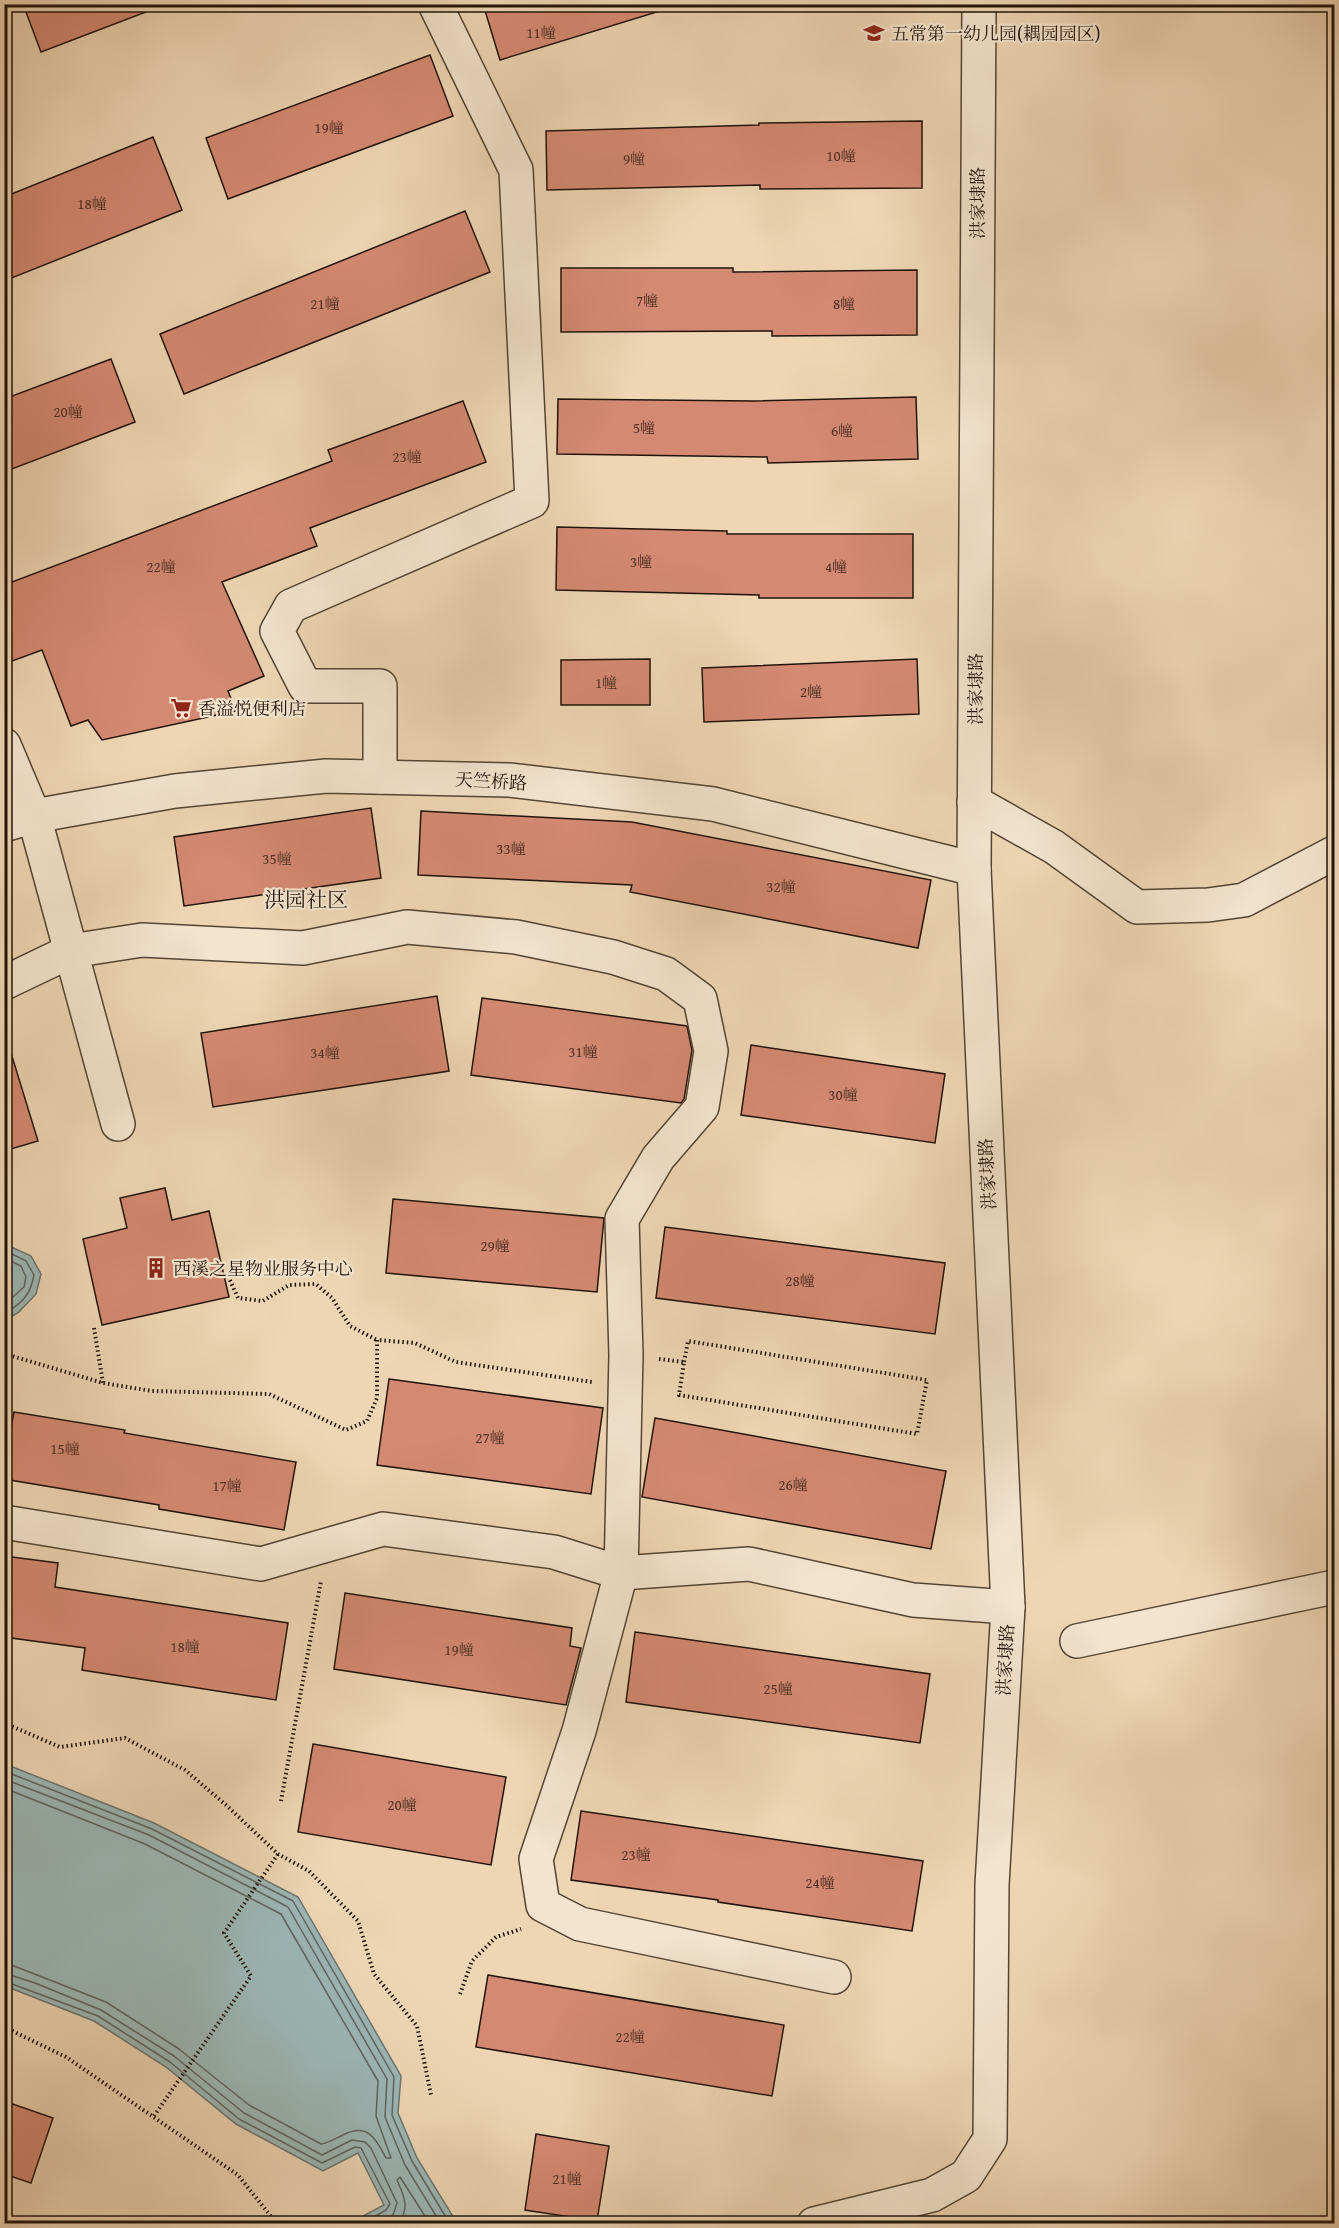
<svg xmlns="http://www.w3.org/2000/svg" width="1339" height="2228" font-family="'Gentium Book Plus','Noto Serif SC',serif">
<rect width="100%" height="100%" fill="#eed6b4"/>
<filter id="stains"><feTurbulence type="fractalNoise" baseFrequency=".00333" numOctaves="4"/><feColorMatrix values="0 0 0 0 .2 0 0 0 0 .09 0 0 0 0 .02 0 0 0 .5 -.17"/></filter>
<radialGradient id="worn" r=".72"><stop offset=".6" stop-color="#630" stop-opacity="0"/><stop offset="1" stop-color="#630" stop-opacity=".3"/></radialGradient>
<g fill="#9cb7b6" stroke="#6b7571" stroke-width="1.5">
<path d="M5,1244L31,1256L41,1274L36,1294L19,1312L5,1321Z"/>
<path d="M5,1764L154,1823L298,1897L401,2076L398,2113L417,2158L457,2223H350L384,2205L358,2153L323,2171L236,2124L166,2067L94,2021L5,1986Z"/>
</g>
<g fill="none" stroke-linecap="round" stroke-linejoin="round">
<g stroke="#5e6560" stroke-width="1.5">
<path d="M4,1250L26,1261L34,1275C30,1296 22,1303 4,1314"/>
<path d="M4,1258L21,1266L26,1277L24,1287L4,1305"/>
<path d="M4,1771L152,1829L293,1901L394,2077L392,2115L412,2161L450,2224"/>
<path d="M4,1779L149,1835L288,1907L387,2079L385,2117L405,2165L441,2224"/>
<path d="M4,1788L145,1844L281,1914L378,2081L376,2116L391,2158H386C376,2139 368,2122 343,2135C336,2138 329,2143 321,2144L249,2105L179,2049L106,2002L14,1966L4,1964"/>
<path d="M4,1973L35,1983L101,2010L174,2056L244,2113L322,2155L352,2140L365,2142L371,2148L397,2203L393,2215L378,2224"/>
<path d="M4,1981L98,2016L170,2062L239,2119L322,2163L355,2147L361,2148L390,2204L386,2210L362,2224"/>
<path d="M397,2224C411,2209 404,2196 397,2180L400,2177L430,2224"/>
</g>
</g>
<g fill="#d48972" stroke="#21130a" stroke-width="1.5">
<path d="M23,4H159V7L41,52Z"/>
<path d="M483,4H659L660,11L500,60Z"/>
<path d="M430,55L453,116L228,199L206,138Z"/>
<path d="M922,121V188L760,189V185L547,190L546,131L759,125V123Z"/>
<path d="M153,137L182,210L4,281V197Z"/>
<path d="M465,211L490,272L184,394L160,334Z"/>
<path d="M561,268H733V272L917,270V335L772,336V331L561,332Z"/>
<path d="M111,359L135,422L4,472V399Z"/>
<path d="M916,397L918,459L768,463L767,457L557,454L558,399L753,401Z"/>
<path d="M463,401L486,462L310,528L317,546L222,582L264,676L228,691L236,711L102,740L88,720L71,726L42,650L4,664V585L332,461L328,450Z"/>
<path d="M557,527L727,531V534H913V598H759V595L556,590Z"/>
<path d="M650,659V705H561V660Z"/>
<path d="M917,659L919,714L704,722L702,668Z"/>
<path d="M371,808L381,878L184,906L174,837Z"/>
<path d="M421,811L632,822L931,880L918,948L630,892L632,885L418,875Z"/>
<path d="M437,996L449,1071L213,1107L201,1033Z"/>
<path d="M482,998L687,1026L692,1050L684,1099L681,1103L471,1075Z"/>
<path d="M751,1045L945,1074L935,1143L741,1115Z"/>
<path d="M11,1053L38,1141L4,1151V1054Z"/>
<path d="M165,1188L172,1220L209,1211L229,1297L102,1325L83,1239L127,1228L120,1198Z"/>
<path d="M393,1199L604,1218L597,1292L386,1273Z"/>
<path d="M665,1227L945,1263L935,1334L656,1298Z"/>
<path d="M389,1379L603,1408L591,1494L377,1465Z"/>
<path d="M14,1412L125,1430L124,1433L296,1462L284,1530L159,1509V1505L4,1479V1467Z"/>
<path d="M655,1418L946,1471L931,1549L642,1497Z"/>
<path d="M4,1556L58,1563L55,1587L288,1623L276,1700L82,1670L85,1648L4,1637Z"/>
<path d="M345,1593L572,1628L570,1646L581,1648L566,1705L334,1669Z"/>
<path d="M635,1632L930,1674L920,1743L626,1702Z"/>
<path d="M313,1744L506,1777L491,1865L298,1832Z"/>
<path d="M581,1811L923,1861L912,1931L718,1902V1900L571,1880Z"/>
<path d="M488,1975L784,2025L772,2096L476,2047Z"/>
<path d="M4,2101L53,2118L31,2183L4,2174Z"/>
<path d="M536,2134L609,2146L597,2221L525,2210Z"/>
</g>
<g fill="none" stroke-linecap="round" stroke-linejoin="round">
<g stroke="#544434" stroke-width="36">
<g id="minor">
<path d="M4,745L34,816L118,1124"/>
<path d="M380,777V686H305L277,631L291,606L532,501L516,170L435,4"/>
<path d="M974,802L1054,847L1137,907L1208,905L1244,900L1334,853"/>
<path d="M4,825L34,816L175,791L326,776L509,780L713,804L974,869"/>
<path d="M4,983L71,951L142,940L303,948L407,927L516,937L613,957L666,974L700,999L711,1051L702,1107L658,1158L622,1219L626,1355L621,1573L579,1731L536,1859L543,1905L580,1924L834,1977"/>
<path d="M4,1522L261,1564L383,1529L554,1552L621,1573L749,1564L913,1600L1008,1607"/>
<path d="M1077,1641L1334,1587"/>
<path d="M814,2224L932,2195L966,2176L990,2139L992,1885L1008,1607L974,869L979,4"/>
</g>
</g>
<g stroke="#21130a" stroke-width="4" stroke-dasharray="1.5 3" stroke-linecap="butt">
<path d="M228,1276L238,1298L263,1301L289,1285L316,1284L332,1298L350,1326L377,1340"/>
<path d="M94,1328L103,1383"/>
<path d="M4,1357L12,1356L103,1383L152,1391L269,1394L346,1430L367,1421L377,1398V1340L415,1343L456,1362L592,1382"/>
<path d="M659,1359L684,1362L679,1395L917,1434L927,1380L688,1341L684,1362"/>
<path d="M4,1723L60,1747L125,1738L185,1770L226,1805L278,1854L309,1871L358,1921L374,1974L417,2026L431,2095"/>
<path d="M281,1801L321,1581"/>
<path d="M460,1994L472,1961L496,1937L521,1929"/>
<path d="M4,2027L66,2057L238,2175L277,2224"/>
<path d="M154,2116L251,1976L224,1933L278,1854"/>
</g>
<use href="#minor" stroke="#f4e4ce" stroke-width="33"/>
</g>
<defs>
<g id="school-bare" transform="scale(1.62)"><path d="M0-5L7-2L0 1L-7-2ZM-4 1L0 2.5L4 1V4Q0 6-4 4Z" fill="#8f2418" stroke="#f4e4ce" stroke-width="2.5" paint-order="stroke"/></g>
<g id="supermarket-bare" transform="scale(1.62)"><path d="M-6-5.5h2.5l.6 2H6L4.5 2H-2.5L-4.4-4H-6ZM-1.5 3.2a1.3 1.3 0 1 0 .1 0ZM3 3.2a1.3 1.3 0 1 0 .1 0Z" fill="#8f2418" stroke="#f4e4ce" stroke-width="2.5" paint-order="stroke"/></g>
<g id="building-bare" transform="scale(1.62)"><path d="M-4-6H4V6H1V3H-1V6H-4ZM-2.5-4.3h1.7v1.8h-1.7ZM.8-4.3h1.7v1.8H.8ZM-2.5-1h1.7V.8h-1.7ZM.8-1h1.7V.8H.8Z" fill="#8f2418" stroke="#f4e4ce" stroke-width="2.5" paint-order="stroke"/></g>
</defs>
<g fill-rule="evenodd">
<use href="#school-bare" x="874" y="33"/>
<use href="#supermarket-bare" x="181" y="708"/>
<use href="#building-bare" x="156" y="1268"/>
</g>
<g text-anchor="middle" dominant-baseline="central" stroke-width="4.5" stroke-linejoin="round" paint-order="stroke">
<g font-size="15" fill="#4e3024">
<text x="541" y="32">11幢</text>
<text x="329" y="127">19幢</text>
<text x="841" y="155">10幢</text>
<text x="634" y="158">9幢</text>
<text x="92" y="203">18幢</text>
<text x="647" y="300">7幢</text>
<text x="325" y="303">21幢</text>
<text x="844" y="303">8幢</text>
<text x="68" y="411">20幢</text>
<text x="644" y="427">5幢</text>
<text x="842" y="430">6幢</text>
<text x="407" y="456">23幢</text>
<text x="641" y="561">3幢</text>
<text x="161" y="566">22幢</text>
<text x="836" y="566">4幢</text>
<text x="606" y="682">1幢</text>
<text x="811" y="691">2幢</text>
<text x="511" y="848">33幢</text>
<text x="277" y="858">35幢</text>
<text x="781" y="886">32幢</text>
<text x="583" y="1051">31幢</text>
<text x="325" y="1052">34幢</text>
<text x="843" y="1094">30幢</text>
<text x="495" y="1245">29幢</text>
<text x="800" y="1280">28幢</text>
<text x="490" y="1437">27幢</text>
<text x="65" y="1448">15幢</text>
<text x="793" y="1484">26幢</text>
<text x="227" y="1485">17幢</text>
<text x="185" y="1646">18幢</text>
<text x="459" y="1649">19幢</text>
<text x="778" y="1688">25幢</text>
<text x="402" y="1804">20幢</text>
<text x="636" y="1854">23幢</text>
<text x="820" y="1882">24幢</text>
<text x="630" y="2036">22幢</text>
<text x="567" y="2178">21幢</text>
</g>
<g font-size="18" fill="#21130a" stroke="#f4e4ce" text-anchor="start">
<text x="891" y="33">五常第一幼儿园(耦园园区)</text>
<text x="198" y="708">香溢悦便利店</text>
<text x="173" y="1268">西溪之星物业服务中心</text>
</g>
<g font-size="18" fill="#21130a" stroke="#f4e4ce">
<text transform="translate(977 203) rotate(-90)">洪家埭路</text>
<text transform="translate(975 689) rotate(-90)">洪家埭路</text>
<text transform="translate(491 781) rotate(3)">天竺桥路</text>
<text transform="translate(987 1174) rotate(-93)">洪家埭路</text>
<text transform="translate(1005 1660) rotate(-87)">洪家埭路</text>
</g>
<g font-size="21" fill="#21130a" stroke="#f4e4ce">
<text x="306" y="899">洪园社区</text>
</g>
</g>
<rect width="1339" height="2228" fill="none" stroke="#eed6b4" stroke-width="24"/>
<rect x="6" y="6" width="1327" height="2216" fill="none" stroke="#21130a" stroke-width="3"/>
<rect x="12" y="12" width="1315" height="2204" fill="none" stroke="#21130a" stroke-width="1.5"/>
<rect width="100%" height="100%" filter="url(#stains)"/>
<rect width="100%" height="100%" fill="url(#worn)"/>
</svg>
